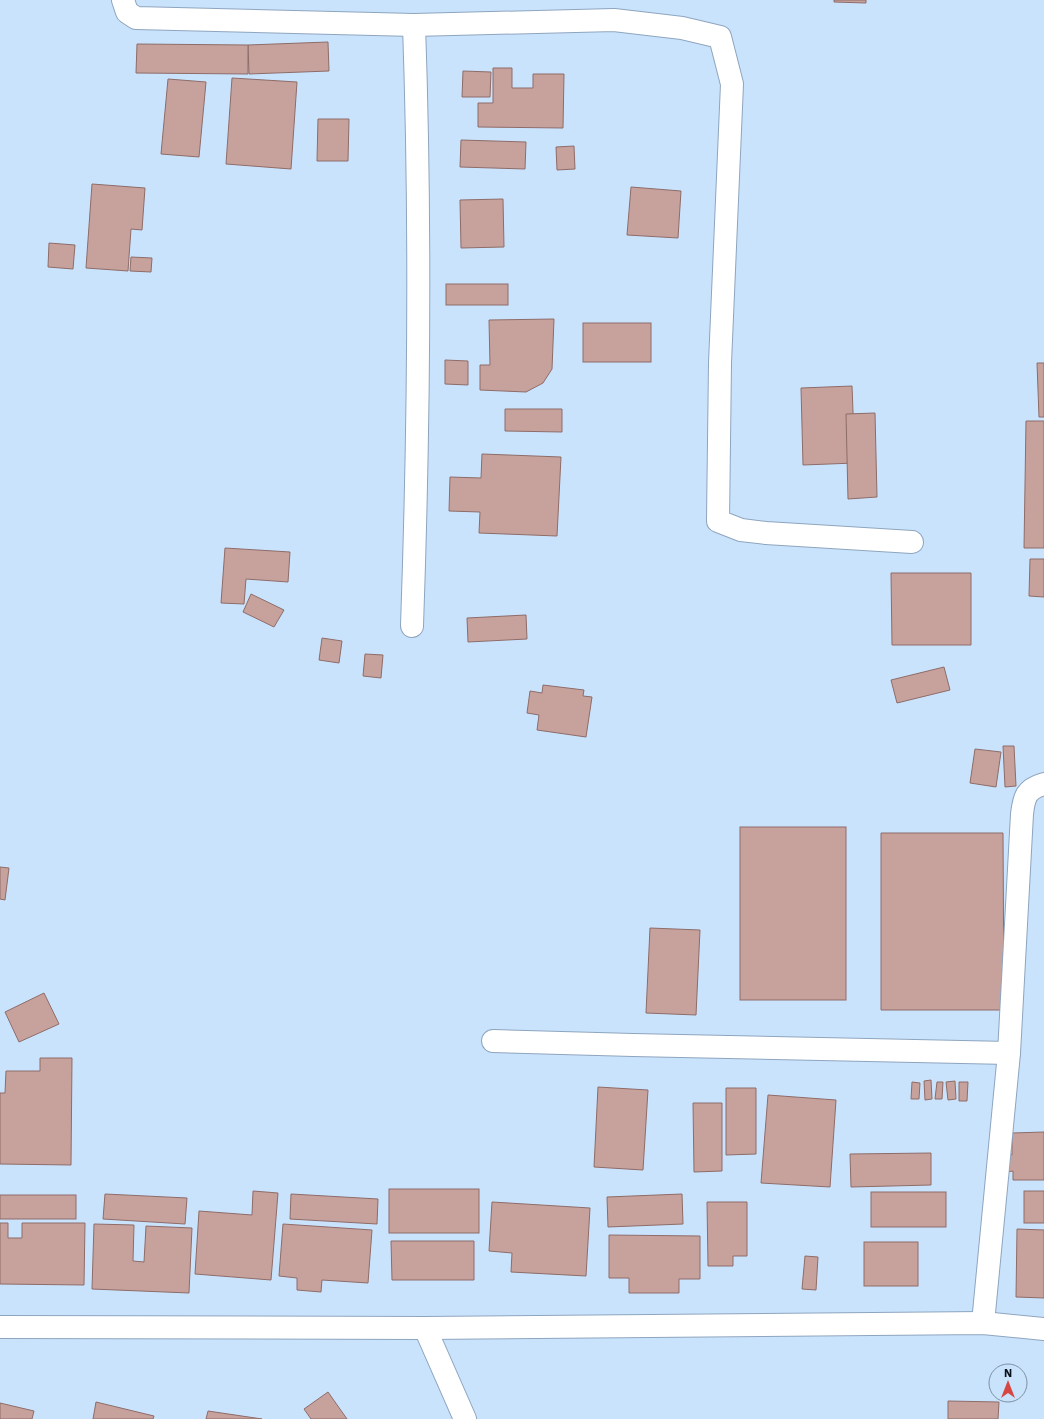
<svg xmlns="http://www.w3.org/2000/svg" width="1044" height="1419" font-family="'Work Sans',sans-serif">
<rect width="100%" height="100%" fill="#cae3fd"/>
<g fill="#c7a29d" stroke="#8e6c68">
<path d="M834,0H866V3L834,2Z"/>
<path d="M328,42L329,71L249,74L248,45Z"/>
<path d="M137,44L248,45V74L136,73Z"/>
<path d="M493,68H512V88H533V74H564L563,128L478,127V103H493Z"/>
<path d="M463,71L491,72L490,97H462Z"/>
<path d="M232,78L297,82L291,169L226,164Z"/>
<path d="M168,79L206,82L199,157L161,154Z"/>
<path d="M318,119H349L348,161H317Z"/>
<path d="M461,140L526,142L525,169L460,167Z"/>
<path d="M574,146L575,169L557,170L556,147Z"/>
<path d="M92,184L145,188L142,230L131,229L128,271L86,268Z"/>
<path d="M631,187L681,191L678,238L627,235Z"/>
<path d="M503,199L504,247L461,248L460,200Z"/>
<path d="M49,243L75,245L73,269L48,267Z"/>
<path d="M131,257L152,258L151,272L130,271Z"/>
<rect x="446" y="284" width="62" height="21"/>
<path d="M554,319L552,369L543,383L526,392L480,390V365H490L489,320Z"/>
<rect x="583" y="323" width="68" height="39"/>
<path d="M445,360L468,361V385L445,384Z"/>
<path d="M1037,363H1044V417H1039Z"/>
<path d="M852,386L855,463L803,465L801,388Z"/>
<path d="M505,409H562V432L505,431Z"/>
<path d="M875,413L877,497L848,499L846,414Z"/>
<path d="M1026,421H1044V548H1024Z"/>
<path d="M482,454L561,457L557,536L479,533L480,512L449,511L450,477L481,478Z"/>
<path d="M225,548L290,552L288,582L246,579L244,604L221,603Z"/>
<path d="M1030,559H1044V597L1029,596Z"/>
<path d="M891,573H971V645H892Z"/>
<path d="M251,594L284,610L274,627L243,612Z"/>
<path d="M526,615L527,639L468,642L467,618Z"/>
<path d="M322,638L342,641L339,663L319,660Z"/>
<path d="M365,654L383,655L381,678L363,676Z"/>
<path d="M944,667L950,690L897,703L891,680Z"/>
<path d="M543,685L584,690L583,696L592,697L586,737L537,730L539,715L527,713L530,691L542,693Z"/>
<path d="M1003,746H1014L1016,786L1005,787Z"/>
<path d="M975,749L1001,752L996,787L970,783Z"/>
<rect x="740" y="827" width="106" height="173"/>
<path d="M881,833H1003L1004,1010H881Z"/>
<path d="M0,867L9,868L5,900L0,899Z"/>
<path d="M650,928L700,930L696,1015L646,1013Z"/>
<path d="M44,993L59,1024L19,1042L5,1012Z"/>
<path d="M40,1058H72L71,1165L0,1164V1093H5L6,1071H40Z"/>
<path d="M931,1080L932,1099L925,1100L924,1081Z"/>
<path d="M955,1081L956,1099L948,1100L946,1082Z"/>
<path d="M912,1082L920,1083L919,1099H911Z"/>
<path d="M937,1082H943L942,1099H935Z"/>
<path d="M959,1082H968L967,1101H959Z"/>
<path d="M598,1087L648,1090L643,1170L594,1167Z"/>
<path d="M726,1088H756V1154L726,1155Z"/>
<path d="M768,1095L836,1100L830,1187L761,1183Z"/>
<path d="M693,1103H722V1171L694,1172Z"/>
<path d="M1044,1132V1180H1013V1171L1007,1172L1006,1155H1012V1133Z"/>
<path d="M931,1153V1185L851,1187L850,1154Z"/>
<rect x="389" y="1189" width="90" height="44"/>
<path d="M253,1191L278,1193L271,1280L195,1274L199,1211L252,1215Z"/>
<rect x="1024" y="1191" width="20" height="32"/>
<rect x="871" y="1192" width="75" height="35"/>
<path d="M105,1194L187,1198L185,1224L103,1219Z"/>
<path d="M291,1194L378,1199L377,1224L290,1219Z"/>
<path d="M682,1194L683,1224L608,1227L607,1197Z"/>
<rect x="0" y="1195" width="76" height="24"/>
<path d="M492,1202L590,1208L586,1276L511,1272L512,1253L489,1251Z"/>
<path d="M707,1202H747V1256H733V1266H708Z"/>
<path d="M0,1223H8V1238H22V1223H85L84,1285L0,1284Z"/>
<path d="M94,1224L134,1225L133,1261L144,1262L146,1226L192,1228L189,1293L92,1289Z"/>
<path d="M283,1224L372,1230L368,1283L322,1280L321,1292L297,1290V1278L279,1276Z"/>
<path d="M1017,1229L1044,1230V1298L1016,1297Z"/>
<path d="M609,1235L700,1236V1279H679V1293H629V1278H609Z"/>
<path d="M391,1241H474V1280H392Z"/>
<rect x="864" y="1242" width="54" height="44"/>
<path d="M805,1256L818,1257L816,1290L802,1289Z"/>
<path d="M328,1392L347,1419H311L304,1409Z"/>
<path d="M948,1401L999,1402L998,1419H948Z"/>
<path d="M96,1402L154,1416L153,1419H93Z"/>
<path d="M0,1403L34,1411L32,1419H0Z"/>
<path d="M208,1411L262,1419H206Z"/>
</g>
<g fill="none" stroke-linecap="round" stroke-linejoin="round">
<g stroke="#8ea5be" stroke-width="24">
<g id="street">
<path d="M123,0L127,12L136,18L414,25L614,20L682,28L720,37L732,84L720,363L718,521L741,530L766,533L912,542"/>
<path d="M412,626C419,426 421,225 414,25"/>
<path d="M493,1041L633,1045L1009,1053"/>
<path d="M983,1323L1009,1053L1022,814C1024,797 1026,789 1044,784"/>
<path d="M0,1327L425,1328L983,1323L1044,1329"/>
<path d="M425,1328L465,1419"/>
</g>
</g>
<use href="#street" stroke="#fff" stroke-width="22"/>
</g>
<g transform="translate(1008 1383)"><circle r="19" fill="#cae3fd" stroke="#7d90a3"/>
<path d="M0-3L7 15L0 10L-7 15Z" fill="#d64743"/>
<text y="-6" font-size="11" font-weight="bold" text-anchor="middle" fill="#0a131c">N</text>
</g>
</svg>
